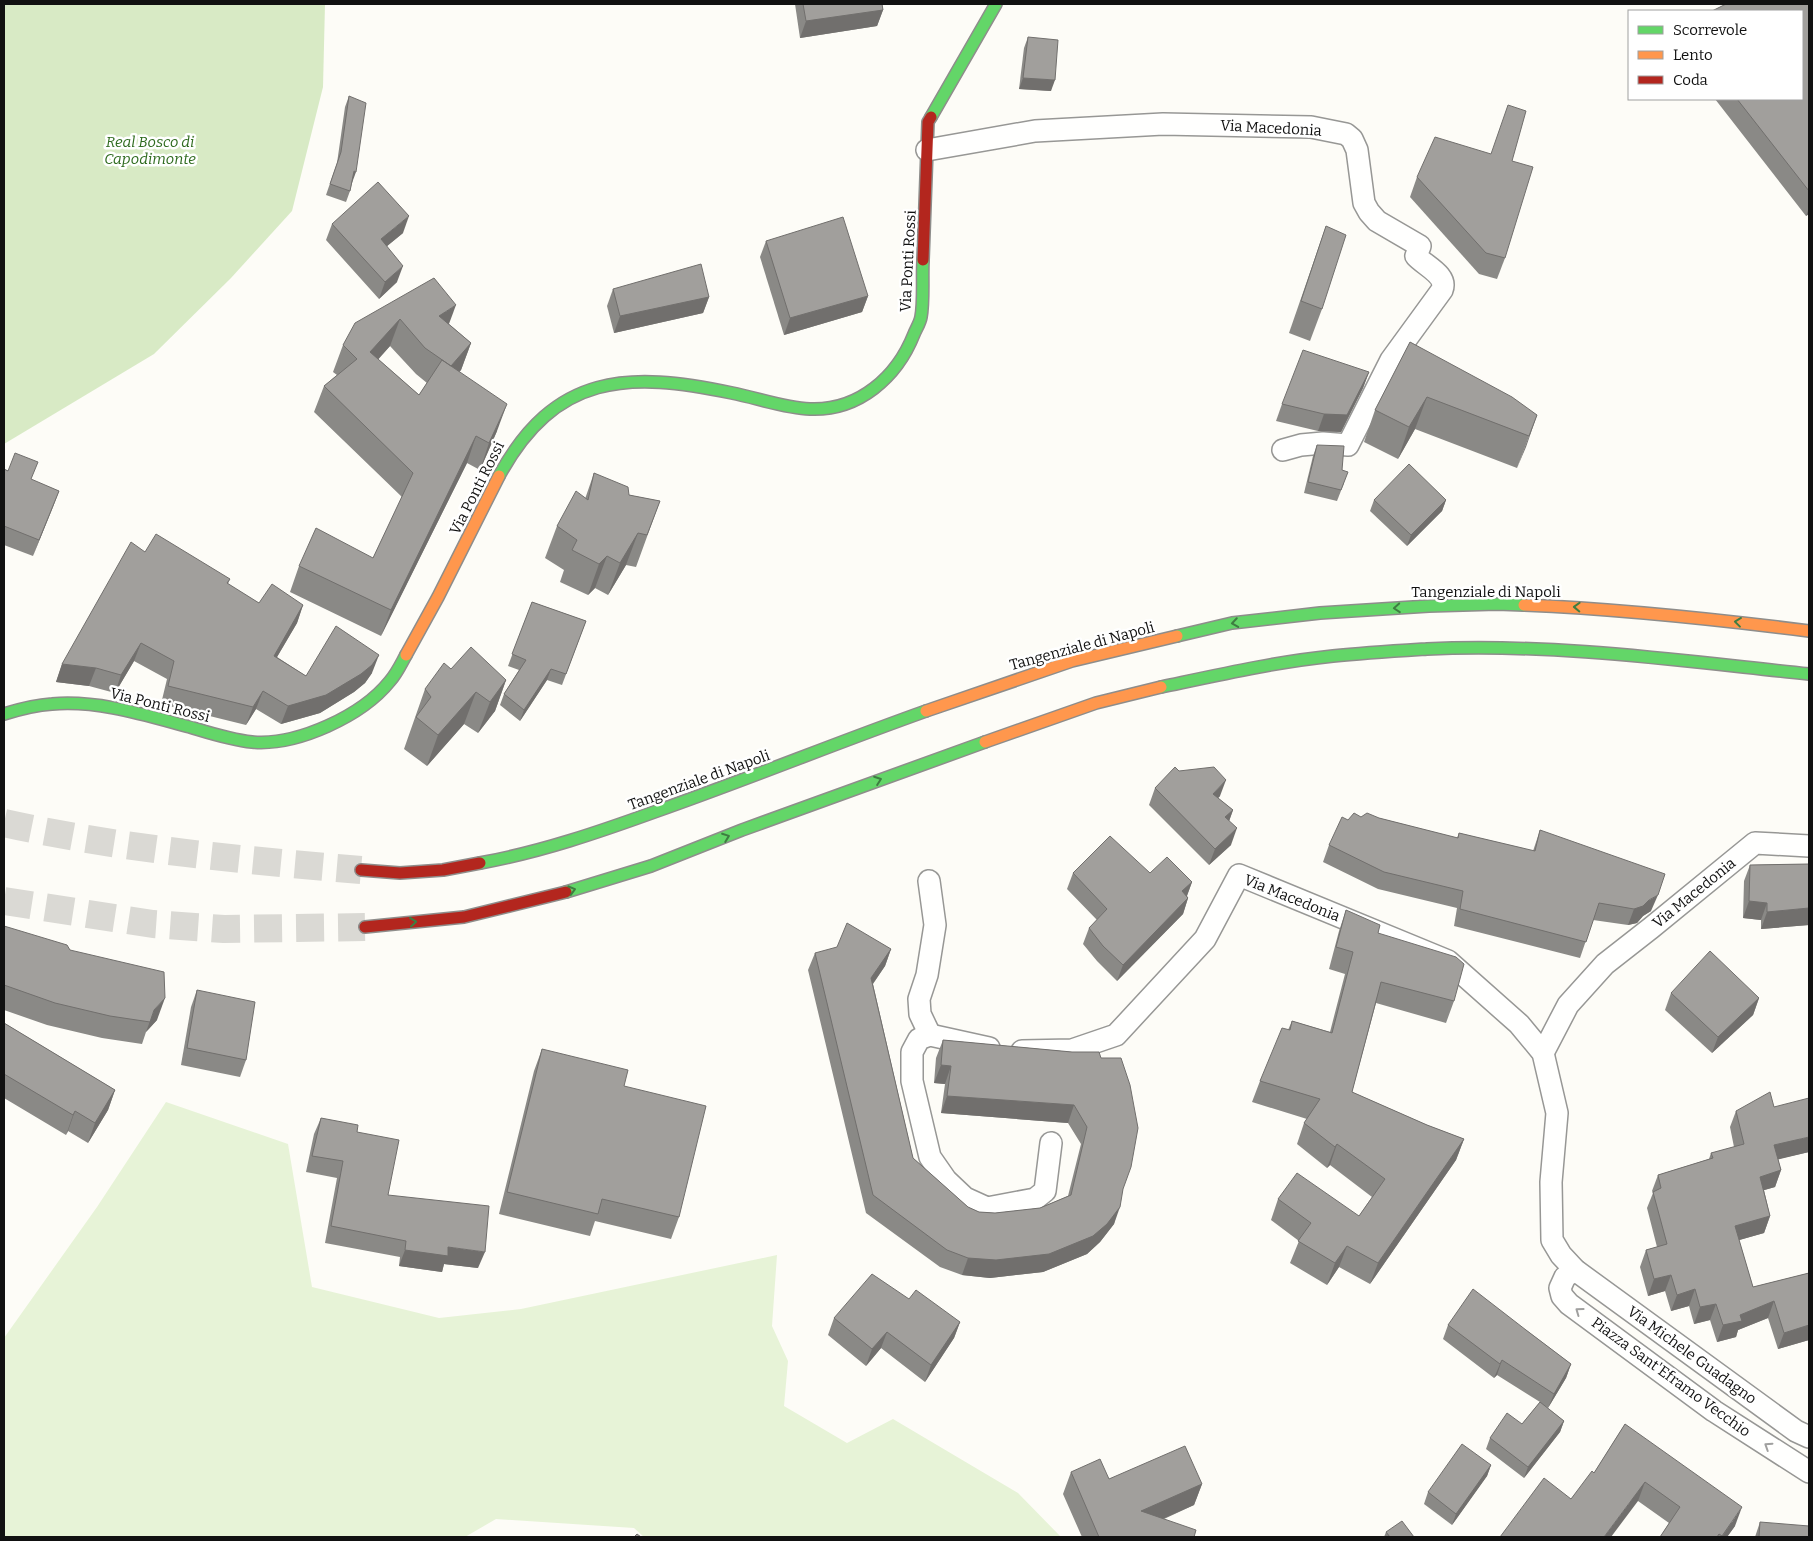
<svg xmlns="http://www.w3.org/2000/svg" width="1813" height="1541" font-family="Bitter,serif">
<rect width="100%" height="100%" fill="#fdfcf7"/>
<path fill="#e7f3d7" d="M166,1102L288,1144L312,1287L439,1318L521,1309L777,1255L772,1326L788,1361L784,1406L847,1443L893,1419L1018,1493L1061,1537H644L634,1528L496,1519L465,1537H4V1338L97,1207Z"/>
<path fill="#d8eac5" d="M4,4H325L323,87L292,211L231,278L154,354L4,444Z"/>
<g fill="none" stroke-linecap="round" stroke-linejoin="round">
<g stroke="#dad9d4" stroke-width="28" stroke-dasharray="28 14" stroke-linecap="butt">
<path d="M4,823C121,849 242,860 361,870"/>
<path d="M4,901L153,924L224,929L365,927"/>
</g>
<g stroke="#979795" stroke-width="24">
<g id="street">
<path d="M927,150L1035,131L1163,124L1311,127L1346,134L1352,139L1357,150L1364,203L1369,212L1377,221L1420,246L1416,256C1425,266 1448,275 1442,290L1391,360L1348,445L1323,443L1301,445L1283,450"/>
<path d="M929,881L935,925L927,975L919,999L920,1014L930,1035"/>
<path d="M989,1048L930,1035L919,1039L912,1052V1081L930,1157L946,1180L965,1198L987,1208L1035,1199L1045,1191L1051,1143"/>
<path d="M1022,1051L1072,1050L1116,1035L1205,939L1239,875L1448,961L1519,1024L1543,1053L1557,1113L1551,1182L1552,1240L1561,1255L1575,1270L1796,1431L1809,1437"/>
<path d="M1543,1053L1568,1005L1605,964L1651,928L1755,843L1809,846"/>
<path d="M1575,1270L1565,1277L1560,1288L1562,1296L1569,1304L1714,1411L1809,1472"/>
</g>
</g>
<g stroke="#8e8d8b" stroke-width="14">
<g id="fast">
<path d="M931,117L996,4"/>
<path d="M499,476C555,373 628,371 732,393C757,398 785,408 810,409C859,411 897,377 914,334C916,329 920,323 921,317C924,301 922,277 923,260"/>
<path d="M1177,636L1232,623L1320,613L1429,606L1497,604L1524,605"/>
<path d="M1161,687C1218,675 1275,662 1333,656C1364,653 1396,651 1427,649C1555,643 1682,661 1809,674"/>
<path d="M4,714C20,709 36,705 52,704C99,700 145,715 190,727C210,733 231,740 252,742C297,746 362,716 390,681C397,673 401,664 406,655"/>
<path d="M480,863C541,852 599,832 657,811C748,779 836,743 926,711"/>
<path d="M566,892L651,866L742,830L985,742"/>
</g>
</g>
<g stroke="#8e8d8b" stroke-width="14">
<g id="slow">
<path d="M1524,605C1620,609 1714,619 1809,631"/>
<path d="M406,655L438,597L499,476"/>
<path d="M926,711L1072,661L1177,636"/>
<path d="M985,742L1096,703L1161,687"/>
</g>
</g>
<g stroke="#8e8d8b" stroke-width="14">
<g id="jam">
<path d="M923,260L928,122L931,117"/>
<path d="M361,870L400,873L443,870L480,863"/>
<path d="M365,927L464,917L566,892"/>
</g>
</g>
<use href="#street" stroke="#fffffe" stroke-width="21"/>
<use href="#fast" stroke="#63d668" stroke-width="11"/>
<use href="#slow" stroke="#ff974d" stroke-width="11"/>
<use href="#jam" stroke="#b3261e" stroke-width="11"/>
</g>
<g fill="#8a8986" fill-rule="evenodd">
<path d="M795,4H882L883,10L877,26L800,38Z"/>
<path d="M1809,4V214L1806,216L1715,99H1802Z"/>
<path d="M1028,37L1051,91L1019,89L1024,48Z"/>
<path d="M349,96L352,183L350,191L346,202L326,195L337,163L345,107Z"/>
<path d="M1512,161L1505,258L1497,279L1479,274L1410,197L1417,177Z"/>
<path d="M332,224L403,233L387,246L397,282L379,299L326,240Z"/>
<path d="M1326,226L1322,309L1310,341L1289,333Z"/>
<path d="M766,241L868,296L862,312L784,335L760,257Z"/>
<path d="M434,278L449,324L471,343L461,370L459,372L497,431L480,470L467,463L381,636L290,592L299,566L373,558L402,497L314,412L324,386L337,375L333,372L343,345ZM390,346L416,374L427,383L419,395L378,359Z"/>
<path d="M613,289L709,297L703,313L614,333L607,306Z"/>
<path d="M1410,342L1537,415L1517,468L1415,429L1398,459L1364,442L1375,410Z"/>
<path d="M1369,372L1363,388L1341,432L1318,431L1276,421L1282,404Z"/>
<path d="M1317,445L1342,470L1344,483L1337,501L1304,493L1313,456Z"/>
<path d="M4,469L59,491L33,556L4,545Z"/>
<path d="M594,473L629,495L660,501L636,567L626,565L608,595L595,588L588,595L560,582L564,570L545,558L557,526L585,499Z"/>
<path d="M1374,500H1446L1442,511L1407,546L1370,511Z"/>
<path d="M145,552L230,579L228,584L259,603L303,605L297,623L277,657L306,676L372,673L365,683L354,692L320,713L281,724L256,709L246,725L161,704L167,679L134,661L115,693L89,686L56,682L62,664Z"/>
<path d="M532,602L586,621L562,685L547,680L520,721L500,705L504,694L519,670L508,666Z"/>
<path d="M451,669L506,680L495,711L478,733L464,724L427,766L404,749L425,689Z"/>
<path d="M1179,771L1220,796L1218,798L1233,810L1229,821L1231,845L1209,865L1149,805L1155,788Z"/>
<path d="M1361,817L1379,818L1457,838L1459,833L1533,851L1540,830L1651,911L1643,916L1637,923L1628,925L1593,920L1580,958L1454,926L1457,908L1378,889L1323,862L1329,845L1348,820Z"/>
<path d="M1809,864V925L1761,929V920L1743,918L1744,881L1750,865Z"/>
<path d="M1073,873H1150L1192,882L1187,896L1188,898L1183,914L1117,981L1097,961L1083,944L1089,928L1097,920L1067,889Z"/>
<path d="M1346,910L1378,933L1454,1001L1446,1023L1376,1003L1352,1092L1427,1125L1464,1139L1456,1160L1370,1284L1339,1267L1327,1285L1290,1263L1299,1241L1271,1220L1278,1199L1359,1216L1372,1197L1330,1165L1327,1168L1297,1144L1304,1123L1307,1119L1252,1102L1260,1081L1288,1030L1292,1021L1330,1032L1345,974L1329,969L1339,931Z"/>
<path d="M4,926L70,950L157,1020L146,1032L142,1044L102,1038L47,1025L4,1010Z"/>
<path d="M891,949L885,966L873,984L913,1158L968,1207L979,1212L995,1213L1040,1208L1068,1196L1081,1144L1068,1123L941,1113L945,1084L934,1083L936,1058L943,1040L1072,1052L1123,1189L1114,1224L1100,1242L1087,1254L1043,1272L990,1278L962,1275L940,1267L866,1213L808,970L815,953Z"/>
<path d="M197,990L246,1060L240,1077L181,1065L191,1007Z"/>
<path d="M1671,993L1759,998L1753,1015L1712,1053L1665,1010Z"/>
<path d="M4,1023L115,1090L108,1110L88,1143L68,1131L66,1135L4,1098Z"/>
<path d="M542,1049L624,1086L679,1217L671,1239L595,1221L590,1236L499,1214L534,1071Z"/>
<path d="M1774,1107L1809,1152L1778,1159L1781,1170L1775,1187L1764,1190L1770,1216L1764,1233L1739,1240L1753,1287L1809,1273V1340L1778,1349L1768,1318L1738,1330L1736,1337L1717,1342L1710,1320L1694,1324L1689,1306L1671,1311L1665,1291L1648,1296L1640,1267L1646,1250L1657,1247L1647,1208L1653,1193L1652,1191L1658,1175L1709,1159L1711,1153L1734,1147L1730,1127L1736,1111Z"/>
<path d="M321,1118L357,1132L388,1195L478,1268L444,1264L442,1272L399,1266L400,1257L325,1243L337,1178L306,1172L314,1134Z"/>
<path d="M834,1318L960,1322L954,1338L925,1382L881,1348L866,1366L828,1335Z"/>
<path d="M1448,1325L1526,1330L1571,1364L1566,1378L1548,1408L1544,1405L1564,1421L1560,1432L1524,1478L1486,1449L1490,1438L1522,1424L1540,1402L1497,1375L1494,1378L1443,1339Z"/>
<path d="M1625,1424L1735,1526L1727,1537H1660L1669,1523L1638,1501L1571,1499L1594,1473Z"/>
<path d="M1491,1465L1487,1476L1452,1525L1424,1504L1428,1492Z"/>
<path d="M1071,1472L1109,1479L1202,1484L1194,1505L1164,1519L1194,1537H1082L1063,1494Z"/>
<path d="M1760,1522L1809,1537H1755Z"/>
<path d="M1386,1532L1414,1537H1384Z"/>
</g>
<g fill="#716f6d">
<path d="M883,10L877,26L800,38L806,21Z"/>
<path d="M1023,78L1055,80L1051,91L1019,89Z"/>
<path d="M354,171L356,172L352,183L350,182Z"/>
<path d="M1809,208V214L1806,216Z"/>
<path d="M409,216L403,233L375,256L381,239Z"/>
<path d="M403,266L397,282L379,299L385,282Z"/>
<path d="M868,296L862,312L784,335L790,318Z"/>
<path d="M709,297L703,313L614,333L620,316Z"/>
<path d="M456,305L446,332L439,316Z"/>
<path d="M400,319L390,346L361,379L370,352Z"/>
<path d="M471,343L461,370L441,393L451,366Z"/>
<path d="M1369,372L1363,388L1341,432L1318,431L1324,414Z"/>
<path d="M1427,397L1415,429L1398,459L1409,427Z"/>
<path d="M507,404L497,431L480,470L489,443Z"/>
<path d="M1537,415L1526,447L1517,468L1529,436Z"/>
<path d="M476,436L467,463L381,636L391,610Z"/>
<path d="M59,491L53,507L33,556L39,540Z"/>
<path d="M1446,500L1442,511L1407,546L1411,535Z"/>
<path d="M638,533L626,565L608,595L620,563Z"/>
<path d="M607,556L595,588L588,595L599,564Z"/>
<path d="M303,605L297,623L267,674L274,656Z"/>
<path d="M141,643L134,661L115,693L121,675Z"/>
<path d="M379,655L372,673L365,683L354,692L320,713L281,724L288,706Z"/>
<path d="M62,664L96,668L89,686L56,682Z"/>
<path d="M551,669L547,680L520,721L524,710Z"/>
<path d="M506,680L495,711L478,733L490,702Z"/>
<path d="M263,691L256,709L246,725L253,707Z"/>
<path d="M476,692L464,724L427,766L438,735Z"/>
<path d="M1226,780L1220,796L1207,810L1213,794Z"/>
<path d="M1233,810L1227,827L1225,817Z"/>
<path d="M1237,828L1231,845L1209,865L1215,849Z"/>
<path d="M1192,882L1186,898L1182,891Z"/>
<path d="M1658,895L1651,911L1643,916L1637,923L1628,925L1634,909Z"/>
<path d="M1188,898L1183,914L1117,981L1123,965Z"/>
<path d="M1749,901L1767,903L1761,920L1743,918Z"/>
<path d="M1809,908V925L1761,929L1767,912Z"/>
<path d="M891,949L885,966L865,995L871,978Z"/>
<path d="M165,998L157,1020L146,1032L154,1010Z"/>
<path d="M1759,998L1753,1015L1712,1053L1718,1037Z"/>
<path d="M941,1065L951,1066L945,1084L934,1083Z"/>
<path d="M115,1090L108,1110L88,1143L95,1123Z"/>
<path d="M947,1096L1074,1105L1068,1123L941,1113Z"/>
<path d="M75,1111L68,1131L66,1135L73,1115Z"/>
<path d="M1809,1137V1152L1768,1162L1774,1145Z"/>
<path d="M1464,1139L1456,1160L1370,1284L1378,1263Z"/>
<path d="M1337,1144L1330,1165L1327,1168L1335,1147Z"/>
<path d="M1781,1170L1775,1187L1754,1193L1760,1177Z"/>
<path d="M1120,1207L1114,1224L1100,1242L1087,1254L1043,1272L990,1278L962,1275L968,1258Z"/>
<path d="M1770,1216L1764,1233L1729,1243L1735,1226Z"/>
<path d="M1347,1246L1339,1267L1327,1285L1335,1263Z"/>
<path d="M448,1247L485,1252L478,1268L444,1264L442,1272L399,1266L405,1250Z"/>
<path d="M1671,1275L1665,1291L1648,1296L1654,1279Z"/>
<path d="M1695,1289L1689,1306L1671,1311L1677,1295Z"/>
<path d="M1774,1301L1768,1318L1738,1330L1736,1337L1717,1342L1723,1325L1740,1315Z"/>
<path d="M1716,1304L1710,1320L1694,1324L1700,1307Z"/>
<path d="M960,1322L954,1338L925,1382L931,1365Z"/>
<path d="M1809,1325V1340L1778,1349L1784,1333Z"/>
<path d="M887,1332L881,1348L866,1366L872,1349Z"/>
<path d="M1502,1360L1497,1375L1494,1378L1500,1364Z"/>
<path d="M1571,1364L1566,1378L1548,1408L1554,1394Z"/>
<path d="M1564,1421L1560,1432L1524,1478L1528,1467Z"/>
<path d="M1491,1465L1487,1476L1452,1525L1456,1514Z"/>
<path d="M1645,1482L1638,1501L1611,1537H1604Z"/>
<path d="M1202,1484L1194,1505L1133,1532L1141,1511Z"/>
<path d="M1742,1507L1735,1526L1727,1537H1722Z"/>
</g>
<g fill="#a19f9c" stroke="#716f6d" fill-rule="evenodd">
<path d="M803,4H882L883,10L806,21Z"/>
<path d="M1726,4H1809V191L1737,99H1802V11H1712Z"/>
<path d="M1028,37L1058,40L1055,80L1023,78Z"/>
<path d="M349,96L366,103L356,172L354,171L350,191L330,184L341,152Z"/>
<path d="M1508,105L1526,111L1512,161L1533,167L1505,258L1486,253L1417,177L1435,137L1491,154Z"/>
<path d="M378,182L409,216L381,239L403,266L385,282L332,224Z"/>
<path d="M843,217L868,296L790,318L766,241Z"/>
<path d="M1326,226L1346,235L1322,309L1301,301Z"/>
<path d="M701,264L709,297L620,316L613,289Z"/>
<path d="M434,278L456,305L439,316L471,343L451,366L507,404L489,443L476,436L391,610L299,566L316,528L373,558L413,473L324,386L357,359L343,345L355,323ZM400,319L425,348L451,366L442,360L419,395L370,352Z"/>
<path d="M1410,342L1512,397L1537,415L1529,436L1427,397L1409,427L1375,410Z"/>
<path d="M1303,350L1369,372L1347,415L1324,414L1282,404Z"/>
<path d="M1317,445L1344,446L1342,470L1348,472L1341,490L1308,482Z"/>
<path d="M15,453L38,462L31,479L59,491L39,540L4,526V469L8,471Z"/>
<path d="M1409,464L1446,500L1411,535L1374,500Z"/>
<path d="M594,473L628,487L629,495L660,501L647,535L638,533L620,563L607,556L599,564L572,550L577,540L557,526L576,491L588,500Z"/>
<path d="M156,534L230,579L227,583L259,603L272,584L303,605L274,656L306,676L336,626L379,655L372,665L361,674L326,695L288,706L263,691L253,707L168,686L174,661L141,643L121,675L96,668L62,664L131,542L145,552Z"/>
<path d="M532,602L586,621L566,674L551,669L524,710L504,694L526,660L512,654Z"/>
<path d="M471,647L506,680L490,702L476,692L438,735L416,717L431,697L425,689L444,663L451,669Z"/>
<path d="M1175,767L1179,771L1214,767L1226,780L1213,794L1233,810L1225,817L1237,828L1215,849L1155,788Z"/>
<path d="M1354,813L1361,817L1367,813L1379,818L1458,838L1459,833L1535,851L1540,830L1665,874L1658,895L1649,900L1643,906L1634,909L1599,903L1586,942L1460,909L1463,891L1384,872L1329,845L1342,817L1348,820Z"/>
<path d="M1110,836L1150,873L1167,857L1192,882L1182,891L1188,898L1123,965L1103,946L1089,928L1107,909L1073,873Z"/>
<path d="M1809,864V908L1767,912V903L1749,901L1750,865Z"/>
<path d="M1346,910L1380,925L1378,933L1456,957L1464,964L1454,1001L1381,982L1352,1092L1427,1125L1464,1139L1378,1263L1347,1246L1335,1263L1298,1241L1311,1223L1278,1199L1297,1173L1359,1216L1385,1179L1337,1144L1335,1147L1304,1123L1320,1099L1260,1081L1282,1028L1290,1030L1292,1021L1332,1033L1353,952L1336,947Z"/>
<path d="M847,923L891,949L871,978L913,1158L968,1207L979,1212L995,1213L1040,1208L1071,1195L1087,1127L1074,1105L947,1096L951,1066L941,1065L943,1040L1072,1052H1099L1101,1058H1121L1130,1085L1138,1128L1131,1167L1123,1189L1120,1207L1107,1224L1093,1236L1049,1254L996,1260L968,1258L947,1250L873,1195L815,953L837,947Z"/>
<path d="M4,926L67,945L70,950L164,972L165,998L154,1010L150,1022L110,1016L55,1003L4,985Z"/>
<path d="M1710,951L1759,998L1718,1037L1671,993Z"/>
<path d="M197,990L255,1002L246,1060L187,1048Z"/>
<path d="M4,1023L115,1090L95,1123L75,1111L73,1115L4,1074Z"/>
<path d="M542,1049L628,1070L624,1086L706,1106L679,1217L602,1199L598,1214L507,1192Z"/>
<path d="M1770,1092L1774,1107L1809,1098V1137L1774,1145L1781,1170L1760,1177L1770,1216L1735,1226L1753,1287L1809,1273V1325L1784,1333L1774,1301L1740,1315L1742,1321L1723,1325L1716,1304L1700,1307L1695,1289L1677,1295L1671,1275L1654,1279L1646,1250L1667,1244L1653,1192L1661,1188L1658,1175L1713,1158L1711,1153L1744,1144L1736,1111Z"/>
<path d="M321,1118L358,1125L357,1132L399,1140L388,1195L489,1206L485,1252L448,1247V1256L405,1250L406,1241L331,1226L343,1161L312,1156Z"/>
<path d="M872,1274L909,1299L916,1290L960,1322L931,1365L887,1332L872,1349L834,1318Z"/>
<path d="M1473,1289L1526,1330L1571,1364L1554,1394L1502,1360L1500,1364L1448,1325Z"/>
<path d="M1540,1402L1564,1421L1528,1467L1490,1438L1507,1413L1522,1424Z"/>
<path d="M1625,1424L1742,1507L1722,1536L1719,1534L1717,1537H1660L1680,1507L1645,1482L1604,1537H1500L1544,1478L1571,1499L1592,1471L1594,1473Z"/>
<path d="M1462,1444L1491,1465L1456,1514L1428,1492Z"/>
<path d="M1185,1446L1202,1484L1141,1511L1196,1530L1194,1537H1099L1071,1472L1100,1459L1109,1479Z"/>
<path d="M1402,1521L1414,1537H1390L1386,1532Z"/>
<path d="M1760,1522L1809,1526V1537H1759Z"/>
<path d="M637,1534L641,1537H634Z"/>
</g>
<defs><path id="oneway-chevron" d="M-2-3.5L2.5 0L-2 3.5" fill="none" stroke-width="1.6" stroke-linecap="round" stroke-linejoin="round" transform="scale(1.25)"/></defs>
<g stroke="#3e7d41">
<use href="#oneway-chevron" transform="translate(1577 607) rotate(-178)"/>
<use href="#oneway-chevron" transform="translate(1397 608) rotate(176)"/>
<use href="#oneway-chevron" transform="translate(1738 622) rotate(-173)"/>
<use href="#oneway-chevron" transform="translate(1235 623) rotate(171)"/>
<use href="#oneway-chevron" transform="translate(878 780) rotate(-20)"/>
<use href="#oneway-chevron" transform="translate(726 837) rotate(-21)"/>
<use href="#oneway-chevron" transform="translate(572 890) rotate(-16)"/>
<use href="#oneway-chevron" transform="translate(413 922) rotate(-6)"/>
</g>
<g stroke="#a0a09f">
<use href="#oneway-chevron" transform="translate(1579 1311) rotate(-144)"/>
<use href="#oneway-chevron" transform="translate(1768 1446) rotate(-147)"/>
</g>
<g text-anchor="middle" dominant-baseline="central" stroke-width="5" stroke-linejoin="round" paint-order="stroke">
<g font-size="15" fill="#111" stroke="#fff">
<text transform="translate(1271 128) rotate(3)">Via Macedonia</text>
<text transform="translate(908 261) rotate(-87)">Via Ponti Rossi</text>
<text transform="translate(477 488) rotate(-63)">Via Ponti Rossi</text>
<text x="1486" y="592">Tangenziale di Napoli</text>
<text transform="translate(1082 646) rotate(-15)">Tangenziale di Napoli</text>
<text transform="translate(160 705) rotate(14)">Via Ponti Rossi</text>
<text transform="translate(699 780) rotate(-20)">Tangenziale di Napoli</text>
<text transform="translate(1694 893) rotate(-39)">Via Macedonia</text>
<text transform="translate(1292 898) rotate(22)">Via Macedonia</text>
<text transform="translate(1692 1355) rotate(36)">Via Michele Guadagno</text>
<text transform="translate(1671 1377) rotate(36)">Piazza Sant'Eframo Vecchio</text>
</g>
<g font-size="15" font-style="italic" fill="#2f6b1f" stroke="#fff">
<text x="150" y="142">Real Bosco di<tspan x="150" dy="17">Capodimonte</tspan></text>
</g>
</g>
<rect width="1813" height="1541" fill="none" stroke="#111111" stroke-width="10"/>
<rect x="1628" y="10" width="175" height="90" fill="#ffffff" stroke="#a0a0a0"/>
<rect x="1638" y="26" width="25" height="8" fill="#63d668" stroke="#a0a0a0"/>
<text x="1673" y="35" font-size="15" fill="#111111">Scorrevole</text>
<rect x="1638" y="51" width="25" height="8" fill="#ff974d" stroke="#a0a0a0"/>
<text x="1673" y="60" font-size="15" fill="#111111">Lento</text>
<rect x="1638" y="76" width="25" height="8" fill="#b3261e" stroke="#a0a0a0"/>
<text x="1673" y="85" font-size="15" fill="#111111">Coda</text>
</svg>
